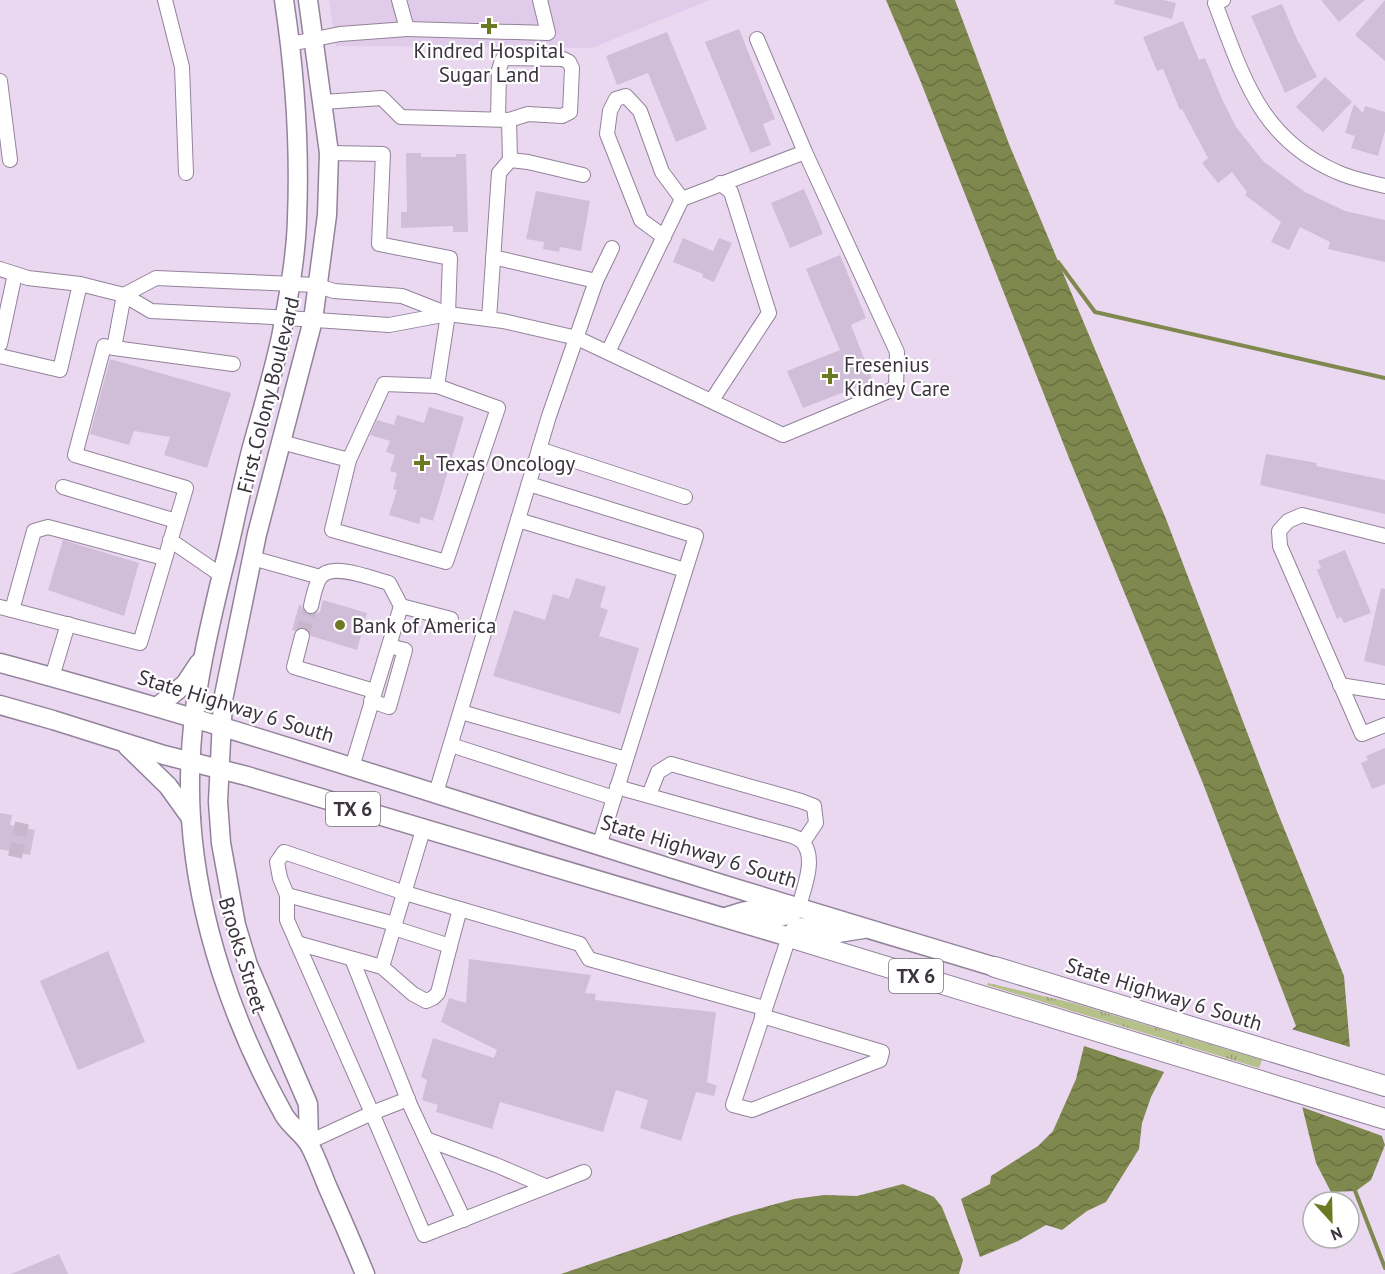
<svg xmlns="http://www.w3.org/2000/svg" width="1385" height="1274" font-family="'PT Sans',sans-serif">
<defs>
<pattern id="grass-tufts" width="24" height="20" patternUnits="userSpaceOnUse" patternTransform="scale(1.5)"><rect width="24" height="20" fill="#b6c08a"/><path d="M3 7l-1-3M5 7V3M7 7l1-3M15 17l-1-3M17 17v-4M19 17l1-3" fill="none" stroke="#959d72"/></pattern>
<pattern id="water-waves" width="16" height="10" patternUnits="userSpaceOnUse" patternTransform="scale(1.5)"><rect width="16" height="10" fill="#7f884e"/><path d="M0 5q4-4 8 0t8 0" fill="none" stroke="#697042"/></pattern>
</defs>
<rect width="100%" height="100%" fill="#ead8f1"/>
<path fill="#e1cbeb" d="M329,0H710L592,48L336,46Z"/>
<path fill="url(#grass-tufts)" d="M988,983L1077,1004L1262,1060L1259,1068L987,985Z"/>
<g fill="url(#water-waves)">
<path d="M886,0H955L1009,144L1166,519L1277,811L1344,976L1350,1048L1358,1067L1385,1145L1371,1180L1356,1191L1331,1192L1316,1163L1286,1041L1288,1033L1296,1026L1202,781L1069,458L920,80Z"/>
<path d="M1084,1046L1164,1072L1151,1097L1142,1123L1139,1149L1106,1202L1087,1211L1062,1230L1046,1225L1018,1241L980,1257L961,1199L990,1184L991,1176L1038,1146L1053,1131L1076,1079Z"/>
<path d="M903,1184L934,1197L942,1207L963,1260L959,1274H561L732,1216L794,1199L824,1195L857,1196Z"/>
</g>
<path fill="#ead8f1" d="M1288,1028L1353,1048L1361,1066L1385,1137L1299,1106L1283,1041Z"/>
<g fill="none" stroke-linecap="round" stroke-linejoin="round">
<g stroke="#7f884e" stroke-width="4">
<path d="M1058,262L1095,312L1385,378"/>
<path d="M1354,1188L1385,1268"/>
</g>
</g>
<g fill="#d0bed8">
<path d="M1115,0H1163L1176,3L1172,19L1114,4Z"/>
<path d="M1321,0H1365L1339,22Z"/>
<path d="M1385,0V61L1355,35Z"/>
<path d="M1282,4L1299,44H1300L1317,77L1285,93L1251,16Z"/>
<path d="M1183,21L1199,60L1205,58L1222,99L1236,127L1264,162L1305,192L1345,211L1385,220V262L1328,249L1330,242L1300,227L1289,250L1271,242L1281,222L1245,195L1247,192L1232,172L1218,183L1202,163L1208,158L1182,109L1180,110L1163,69L1157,71L1143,37Z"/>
<path d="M739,29L775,119L763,124L771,145L751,153L705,42Z"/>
<path d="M667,32L707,129L676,142L648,73L617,85L606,56Z"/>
<path d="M1325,77L1352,102L1323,132L1296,107Z"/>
<path d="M1354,104L1363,113L1365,106L1385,112V131L1378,156L1351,148L1355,136L1345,133Z"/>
<path d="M406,153H421V157H456V154H466L468,232H453V226L401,228V212H407Z"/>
<path d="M804,189L823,234L790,248L771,203Z"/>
<path d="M536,191L590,201L581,251L560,247L559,252L543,249L544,242L526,239Z"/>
<path d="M683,238L713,251L719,238L732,243L714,282L702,277L703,274L673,262Z"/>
<path d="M840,255L866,318L851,325L873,381L803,408L787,371L840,350L806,269Z"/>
<path d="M110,359L231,393L207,468L164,455L170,437L134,431L129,445L90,434Z"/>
<path d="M429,407L464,417L433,521L421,517L419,524L389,515L397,490L393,489L397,473L390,471L395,455L386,452L390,441L370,435L377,420L394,425L397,415L424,423Z"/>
<path d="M1266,454L1317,463L1316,466L1385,480V514L1260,485Z"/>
<path d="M63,540L139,563L124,616L48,590Z"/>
<path d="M1345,550L1371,613L1344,623L1341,617L1337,619L1317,570L1321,568L1318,561Z"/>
<path d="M576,578L606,587L600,607L608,610L599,636L639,648L620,714L493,676L514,610L545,620L553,594L569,599Z"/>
<path d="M1381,588L1385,589V666L1364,661Z"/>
<path d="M323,600L367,613L357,650L311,636L309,630L305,628H299L295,631L292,630L299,605L302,606L305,613L313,615L320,612Z"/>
<path d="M1385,748V784L1372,789L1361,763L1368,760L1366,756Z"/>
<path d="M0,813L12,815L10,825L35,830L30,855L0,849Z"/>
<path d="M108,951L145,1042L78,1070L40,981Z"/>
<path d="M469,959L591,975L585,993L596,994L595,1000L716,1012L707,1082L717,1086L714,1096L696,1092L681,1141L640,1128L648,1100L616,1090L603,1132L500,1102L492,1129L436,1112L438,1105L422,1100L427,1080L421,1077L433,1038L494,1058L497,1050L441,1022L449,998L466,1003Z"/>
<path d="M59,1254L68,1274H11Z"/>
</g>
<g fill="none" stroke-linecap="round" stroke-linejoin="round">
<g stroke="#c7b7cd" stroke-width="14" stroke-dasharray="14 7" stroke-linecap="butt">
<path d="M302,636L311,606"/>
<path d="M15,857L22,823"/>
</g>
<g stroke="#93839a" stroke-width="16">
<g id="minor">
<path d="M165,0L182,67L186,173"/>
<path d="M1223,0L1215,3C1243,76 1259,138 1337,172C1352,179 1369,182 1385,186"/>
<path d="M407,29L548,33L540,0"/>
<path d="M290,44L340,34L407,29L399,0"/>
<path d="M0,81L10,160"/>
<path d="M323,102L382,98L401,117L509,120L510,160L499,173L489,319"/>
<path d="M498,119L499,70L502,60L508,58L563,59L569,62L572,68L570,112L562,116L528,114L509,120"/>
<path d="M510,160L528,162L583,175"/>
<path d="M664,237L641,220L607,134L610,111L616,99L626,96L640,111L662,172L682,199"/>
<path d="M0,269L28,278L80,284L124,295L151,311L272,317L389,325L448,314"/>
<path d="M596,281L612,248"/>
<path d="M124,295L156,278L316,285L334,291L402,296L448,314L503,321L577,338L783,435L896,388L897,352L805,152L757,39"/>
<path d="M124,295L114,348L233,364"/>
<path d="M0,344L15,274"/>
<path d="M608,352L682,199L805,152"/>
<path d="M0,356L60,370L80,284"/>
<path d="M712,400L769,313L731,192L720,183"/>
<path d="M281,442L349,460L384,384L437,386L448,314L450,258L379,244L383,154L329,153"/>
<path d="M539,449L685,497"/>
<path d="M349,460L332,530L446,562L498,408L437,386"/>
<path d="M529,484L696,536L599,846"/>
<path d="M63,487L176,521"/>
<path d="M518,520L685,570"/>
<path d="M1385,536L1302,515L1288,521L1279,531L1280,546L1362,734L1385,725"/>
<path d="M170,540L221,575"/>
<path d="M252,558L320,577"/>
<path d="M311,606C313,598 315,585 320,578C331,561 373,579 389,583L401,606L352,767"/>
<path d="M401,606L451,619"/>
<path d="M0,607L140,643L186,488L75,455L104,346L114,348"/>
<path d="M12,610L34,531L48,527L164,558"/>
<path d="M302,636L294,667L374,691"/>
<path d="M52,677L68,624"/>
<path d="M1340,685L1385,692"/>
<path d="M371,701L389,707L405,650L389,646"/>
<path d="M461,712L626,759"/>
<path d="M451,745L614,798"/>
<path d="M617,787L792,836C797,838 802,840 804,844C816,860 803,890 799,907"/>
<path d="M436,793L549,416L596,281L493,257"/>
<path d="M649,795L658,772L671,764L801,801L814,806L816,823L803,842"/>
<path d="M287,895L280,878L277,862L284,852L405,893L580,944L589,959L764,1008"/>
<path d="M395,924L287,895V920L372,1113L408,1099"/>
<path d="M394,928L450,946L460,909"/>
<path d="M297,943L382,967L413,994L426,1001L433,998L438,993L450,946"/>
<path d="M352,959L411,1107L464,1220"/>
<path d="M382,967L423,830"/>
<path d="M762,1016L882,1052L880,1060L752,1110L733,1105L789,937"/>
<path d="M426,1139L496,1165L545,1186"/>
<path d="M309,1142L372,1113L424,1235L584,1172"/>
</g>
</g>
<g stroke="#93839a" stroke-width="21">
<g id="major">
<path d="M284,0C295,73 300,145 297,219C296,258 288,299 281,337C273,374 262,411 252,447C243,481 236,516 228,550C205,642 185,724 191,819C198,923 234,1025 284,1115C291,1127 304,1134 310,1146C317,1159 322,1174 328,1188C341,1217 353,1245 365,1274"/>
<path d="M308,0L329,153L327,215L313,320L257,534L223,700L218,802L221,843L236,925L248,965L308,1104L309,1142"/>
<path d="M0,663C205,718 407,785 610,849C738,890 866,928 995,967"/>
<path d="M0,705L53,720L164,755L247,776L789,937L797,927L810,928L832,934L863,929"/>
<path d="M157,707L185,684L199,663"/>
<path d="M127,746L168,786L191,818"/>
<path d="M725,917C733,915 745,910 753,910C777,912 774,926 799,907"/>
</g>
</g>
<g stroke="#93839a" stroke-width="22">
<g id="highway">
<path d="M789,937L1385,1119"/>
<path d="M995,967L1385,1086"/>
</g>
</g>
<use href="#minor" stroke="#fff" stroke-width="14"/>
<use href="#major" stroke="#fff" stroke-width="18"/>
<use href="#highway" stroke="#fff" stroke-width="20"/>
</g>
<g fill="#6d7823" stroke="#fff" stroke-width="2">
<path d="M486 17h6v6h6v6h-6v6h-6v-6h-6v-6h6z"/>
<path d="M827 367h6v6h6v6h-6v6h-6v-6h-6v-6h6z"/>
<path d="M419 454h6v6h6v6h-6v6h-6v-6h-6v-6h6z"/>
<circle cx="340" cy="625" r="6"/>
</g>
<g text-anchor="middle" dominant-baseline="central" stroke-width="4.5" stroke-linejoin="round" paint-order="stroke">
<g fill="#fff" stroke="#767178" stroke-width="1.5">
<rect x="326" y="792" width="54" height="34" rx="4.5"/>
<rect x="889" y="959" width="54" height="34" rx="4.5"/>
</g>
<g font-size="20" font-weight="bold" fill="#3b343e">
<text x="353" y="809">TX 6</text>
<text x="916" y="976">TX 6</text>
</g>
<g font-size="21" fill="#3b343e" stroke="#fff" text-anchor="start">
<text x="489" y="50" text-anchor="middle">Kindred Hospital<tspan x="489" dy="24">Sugar Land</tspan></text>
<text x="844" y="364">Fresenius<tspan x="844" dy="24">Kidney Care</tspan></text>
<text x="436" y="463">Texas Oncology</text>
<text x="352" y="625">Bank of America</text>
</g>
<g font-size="21" fill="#3b343e" stroke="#fff">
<text transform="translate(268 395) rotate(-76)">First Colony Boulevard</text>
<text transform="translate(236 706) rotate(17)">State Highway 6 South</text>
<text transform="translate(699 851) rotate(17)">State Highway 6 South</text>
<text transform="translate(243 955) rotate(73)">Brooks Street</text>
<text transform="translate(1164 994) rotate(17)">State Highway 6 South</text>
</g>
</g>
<g transform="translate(1331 1220) rotate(158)"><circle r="28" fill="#ffffff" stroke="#b1aeb2" stroke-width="1.5"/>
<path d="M0-4.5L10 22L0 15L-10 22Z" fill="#6d7823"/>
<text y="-9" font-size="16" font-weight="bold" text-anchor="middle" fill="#3b343e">N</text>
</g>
</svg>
